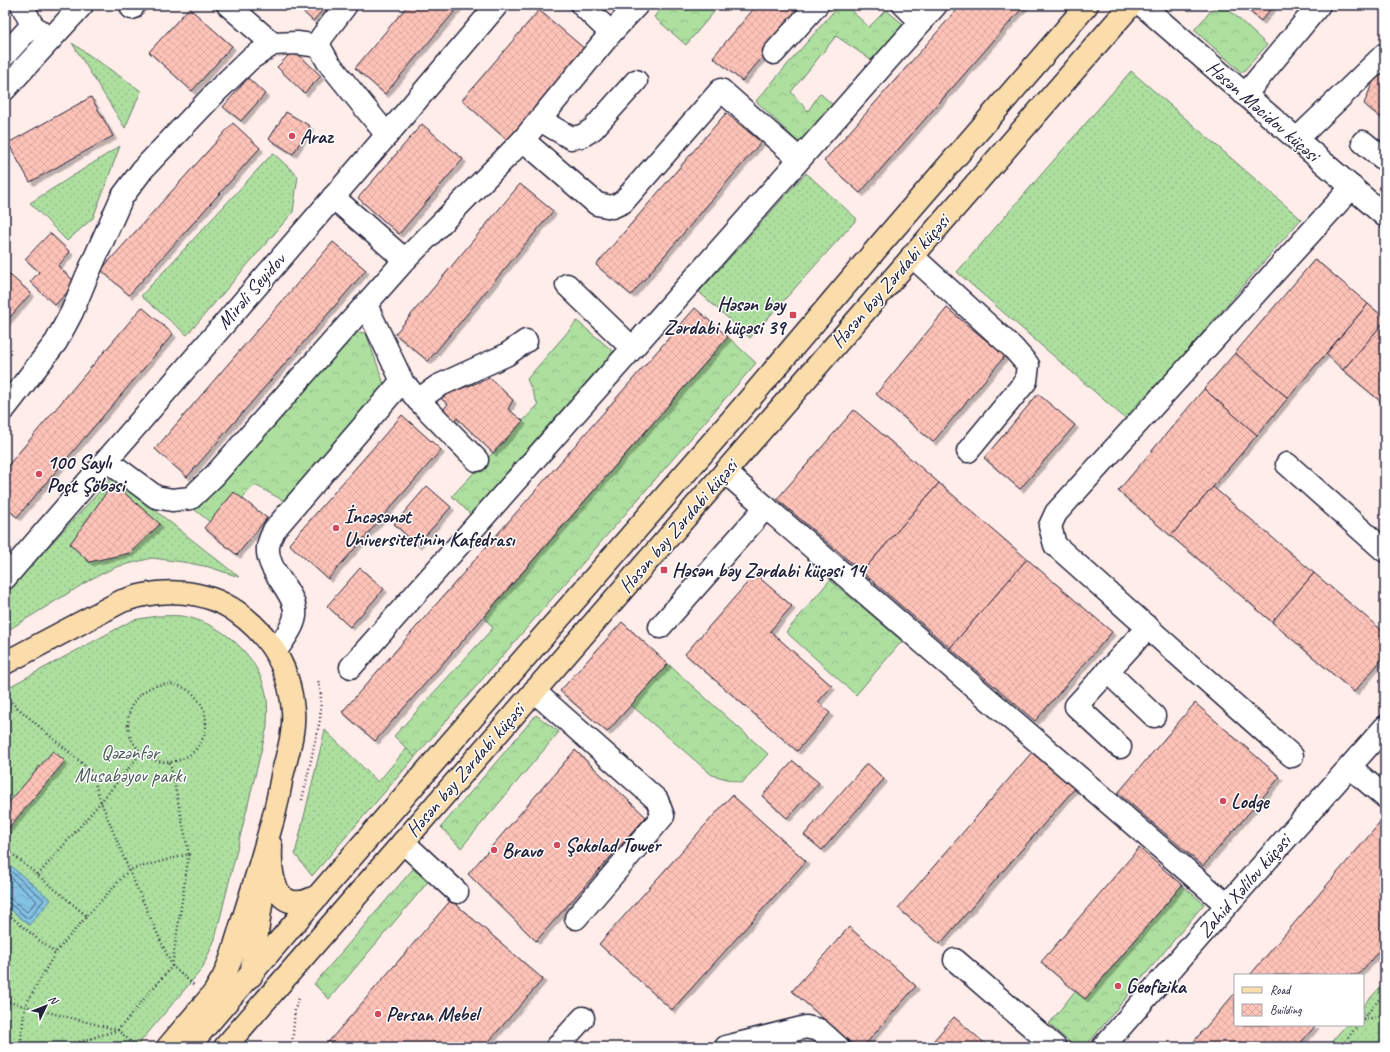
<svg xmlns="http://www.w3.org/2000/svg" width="1390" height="1052" font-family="Caveat,sans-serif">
<defs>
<pattern id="grass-dots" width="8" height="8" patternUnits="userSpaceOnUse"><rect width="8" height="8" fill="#addf9f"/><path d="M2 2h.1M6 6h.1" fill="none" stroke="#95bf8a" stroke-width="1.8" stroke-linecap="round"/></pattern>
<pattern id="forest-crowns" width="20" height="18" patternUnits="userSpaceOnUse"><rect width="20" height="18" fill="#addf9f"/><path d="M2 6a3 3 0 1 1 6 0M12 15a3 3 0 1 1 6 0" fill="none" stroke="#95bf8a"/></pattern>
<pattern id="water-waves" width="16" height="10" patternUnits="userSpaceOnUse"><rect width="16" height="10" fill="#83c2e3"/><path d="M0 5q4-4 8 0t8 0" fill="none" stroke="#71a6c4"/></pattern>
<pattern id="building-cross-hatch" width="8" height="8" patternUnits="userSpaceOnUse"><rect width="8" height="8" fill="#fec3b8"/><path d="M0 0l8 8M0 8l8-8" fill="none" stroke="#d9a79f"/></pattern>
<filter id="shadow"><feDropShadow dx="3.5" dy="3.5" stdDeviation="0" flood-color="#0004"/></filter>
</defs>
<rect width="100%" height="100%" fill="#ffedea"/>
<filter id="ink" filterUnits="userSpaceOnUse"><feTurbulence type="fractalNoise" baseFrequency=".025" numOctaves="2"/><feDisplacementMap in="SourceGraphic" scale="8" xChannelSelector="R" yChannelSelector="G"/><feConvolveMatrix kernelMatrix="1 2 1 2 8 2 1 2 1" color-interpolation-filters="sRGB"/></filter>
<g filter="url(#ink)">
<g fill="url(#grass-dots)" stroke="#68806d">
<path d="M72,43L141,91L125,128Z"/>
<path d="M1131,71L1301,219L1127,420L957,272Z"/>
<path d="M120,146L93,218L67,241L30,203Z"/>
<path d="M273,153L298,176L293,212L187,335L141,296Z"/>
<path d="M806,173L857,219L750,338L699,292Z"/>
<path d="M113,477L239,577L209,567L183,562L152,558L116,567L93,578L5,632V593Z"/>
<path d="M157,616C165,616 174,615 182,616C223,623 261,657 267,699C268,708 267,718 267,727L215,939L202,969L136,1047H5V689L133,620Z"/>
<path d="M325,730L378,782L407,748L415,757L312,876L295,854Z"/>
<path d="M1385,982V1047H1327L1346,1025H1363V1006Z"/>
</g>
<g fill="url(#forest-crowns)" stroke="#68806d">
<path d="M663,5H720L686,45L654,17Z"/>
<path d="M839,5H845L869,27L886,10L903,24L874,62L836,36L791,92L808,111L820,93L835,107L800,144L756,101Z"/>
<path d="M1216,5H1224L1267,45L1242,73L1194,30Z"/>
<path d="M577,321L614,352L473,517L452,496L538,405L527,379Z"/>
<path d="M353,332L366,333L384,384L288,503L255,485L215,526L195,510Z"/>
<path d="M728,337L756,363L415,757L394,736L493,628L484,617Z"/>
<path d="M830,580L902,641L856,695L786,632Z"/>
<path d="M668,664L768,754L742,783L712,775L631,705Z"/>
<path d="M536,715L559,732L461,848L441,827Z"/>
<path d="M413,869L428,882L329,999L314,984Z"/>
<path d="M1182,885L1204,904L1085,1047H1075L1049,1024L1075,991L1085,999Z"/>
</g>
<path fill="url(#water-waves)" stroke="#5c82a0" d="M5,861L51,900L29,925L5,905Z"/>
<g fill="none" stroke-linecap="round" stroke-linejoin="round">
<g stroke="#49627e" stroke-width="1">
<path d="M5,866L44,900L28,919L9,903L5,902"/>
<path d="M5,873L37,901L27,912L11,899L5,897"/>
</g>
</g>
<g fill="url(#building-cross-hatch)" stroke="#22223b" filter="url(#shadow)">
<path d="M296,5H327L313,21Z"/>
<path d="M408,5H460L385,94L355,68Z"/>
<path d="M757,5H807L742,81L713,57Z"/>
<path d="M961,5H1025L860,193L824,161Z"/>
<path d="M1242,5H1274L1261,21Z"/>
<path d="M189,8L232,46L192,91L149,52Z"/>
<path d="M539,10L586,50L508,141L462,100Z"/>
<path d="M294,50L321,76L304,93L277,67Z"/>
<path d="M1385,62V121L1364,104L1374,79Z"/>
<path d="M248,78L265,94L241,121L223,107Z"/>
<path d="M91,97L113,136L30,182L8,143Z"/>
<path d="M286,112L310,126L293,154L269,139Z"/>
<path d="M726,113L761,142L631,295L596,265Z"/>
<path d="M233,123L260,148L129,295L101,270Z"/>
<path d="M422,124L463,159L399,234L358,198Z"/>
<path d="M520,184L553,211L428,361L395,334Z"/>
<path d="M50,233L70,252L58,266L76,283L55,305L30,282L39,272L25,259Z"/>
<path d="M333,242L366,270L187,477L155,449Z"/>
<path d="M1315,259L1368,304L1288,398L1235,353Z"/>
<path d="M5,271L31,293L5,323Z"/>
<path d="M1368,304L1385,318V321L1343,370L1326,354Z"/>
<path d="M142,307L173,334L17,517L5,507V469Z"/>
<path d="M695,308L728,337L375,741L342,712Z"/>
<path d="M947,308L1005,356L933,442L876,394Z"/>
<path d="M1385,321V405L1343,370Z"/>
<path d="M1235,353L1288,398L1257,435L1204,389Z"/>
<path d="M490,378L513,400L508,409L523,421L493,453L457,418L449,425L439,415L448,404L439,397Z"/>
<path d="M1204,389L1257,435L1171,536L1118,491Z"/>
<path d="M1038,394L1075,425L1020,489L984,458Z"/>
<path d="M854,410L939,483L862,572L777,499Z"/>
<path d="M402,415L441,450L328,579L289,544Z"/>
<path d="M113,483L160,524L130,553L89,562L70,544Z"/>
<path d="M939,483L1027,559L950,648L862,572Z"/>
<path d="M427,486L451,507L417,545L394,524Z"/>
<path d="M1213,487L1314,573L1272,622L1171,536Z"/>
<path d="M234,492L267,518L237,555L204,528Z"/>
<path d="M1027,559L1112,632L1035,721L950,648Z"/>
<path d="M360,568L384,589L350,627L327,606Z"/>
<path d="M1314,573L1385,633V656L1354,692L1272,622Z"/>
<path d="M755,574L792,606L770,631L832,686L818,702L830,713L797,751L685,654Z"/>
<path d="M622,622L668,664L607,732L560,691Z"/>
<path d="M1195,703L1280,777L1203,866L1118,793Z"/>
<path d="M575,750L646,817L536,941L468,874Z"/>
<path d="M53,751L65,761L5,832V807Z"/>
<path d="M1033,751L1075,788L940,944L898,908Z"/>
<path d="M793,761L819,783L787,818L762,796Z"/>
<path d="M867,763L884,779L822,850L804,835Z"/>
<path d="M732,795L806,861L672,1010L599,944Z"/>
<path d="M1385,817V944L1358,975H1250Z"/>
<path d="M1139,848L1182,885L1085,999L1041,962Z"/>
<path d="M451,900L543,979L484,1047H324Z"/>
<path d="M849,927L916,986L863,1047H856L792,991Z"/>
<path d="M1235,993V1025H1316L1297,1047H1189Z"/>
<path d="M954,1017L989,1047H928Z"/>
</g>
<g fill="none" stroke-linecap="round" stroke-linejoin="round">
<g stroke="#22223b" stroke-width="25">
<g id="minor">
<path d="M22,5L32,25"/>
<path d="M228,5L273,44"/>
<path d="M346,5L321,38L319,46L328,62L387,135"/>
<path d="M582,5L611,33"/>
<path d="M904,5L921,22"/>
<path d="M1142,5L1385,216"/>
<path d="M132,8L134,5"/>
<path d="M774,53L817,5"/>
<path d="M5,55L32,25L50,40"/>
<path d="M5,89L82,5"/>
<path d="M1245,95L1319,5"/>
<path d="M540,120L571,138L582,136L593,129L636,81"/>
<path d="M1297,139L1385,54"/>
<path d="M523,140L597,204L612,207L623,202L721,90L799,159"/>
<path d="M1363,142L1385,160"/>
<path d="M333,197L405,260"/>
<path d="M912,256L1013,348L1028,365L1026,381L968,451"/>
<path d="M567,285L632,348"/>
<path d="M408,388L418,400L477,460"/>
<path d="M418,400L438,386L506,355L526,341"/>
<path d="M5,408L56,342L72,312L86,278L122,197L143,169L219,89L250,59L273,44L297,43L319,46"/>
<path d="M106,460L156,497L172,500L191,498L214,476L405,260L523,140L611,33L637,5"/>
<path d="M1287,464L1385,551"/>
<path d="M725,472L1227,905"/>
<path d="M5,578L387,135L497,5"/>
<path d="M660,627L766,507"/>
<path d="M276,651C282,641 293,629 295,616C298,593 266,572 268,548C268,542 272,536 274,530L402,381L366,305"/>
<path d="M351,667L936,5"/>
<path d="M1107,671L1154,716"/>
<path d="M534,691L657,800L663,816L576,918"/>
<path d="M1120,747L1076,706L1148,627"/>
<path d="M1292,756L1055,545L1050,526L1056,513L1352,187"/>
<path d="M1350,767L1385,797"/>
<path d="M403,842L457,892"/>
<path d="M955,960L1055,1047"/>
<path d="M557,1047L583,1018"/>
<path d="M726,1047L806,1027L819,1030L838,1047"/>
<path d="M1103,1047L1227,905L1385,727"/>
</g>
</g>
<g stroke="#22223b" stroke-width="25">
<g id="major">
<path d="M5,663L122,601C160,588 203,588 237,612C271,636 290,669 293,711C295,732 287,755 282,776C279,793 276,810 271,826C259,871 244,915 231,959L224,976L214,993L168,1047"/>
<path d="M271,846C270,866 271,905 300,902C306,902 312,898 318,896"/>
<path d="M251,976L263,890"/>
<path d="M188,1047L335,876L742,408L878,247L1087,5"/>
<path d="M225,1047L1131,5"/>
</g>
</g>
<g stroke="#22223b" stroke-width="2.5" stroke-dasharray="1 3" stroke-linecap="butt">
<circle cx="167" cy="723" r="39"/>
<path d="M5,697L91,771L101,802L129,870L172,966L194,985"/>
<path d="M170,763L189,854"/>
<path d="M302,800L320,720L321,694L318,680"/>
<path d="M5,848L87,916"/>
<path d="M38,875L101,802L141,753"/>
<path d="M5,912L55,953"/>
<path d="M5,1001L118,1030L137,1047"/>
<path d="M1363,1019L1385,992"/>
<path d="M1363,1020L1385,1015"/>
<path d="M1343,1045L1352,1047"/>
<path d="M20,1047L25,1006L55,953L87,916L129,870L189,854L172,966L118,1030L63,1047"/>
<path d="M292,1047L295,1009L299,998"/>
<path d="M1344,1047L1342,1045L1358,1025"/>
<path d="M1353,1047L1385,1043"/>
<path d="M1385,1047V1046"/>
</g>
<use href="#minor" stroke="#fff" stroke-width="22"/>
<use href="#major" stroke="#faddab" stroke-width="22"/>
</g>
</g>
<g fill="#d1495b" stroke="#fff" stroke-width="1.5">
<circle cx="292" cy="136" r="4"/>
<rect x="789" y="311" width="8" height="8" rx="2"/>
<circle cx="39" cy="474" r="4"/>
<circle cx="336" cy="528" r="4"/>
<rect x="660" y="566" width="8" height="8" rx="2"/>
<circle cx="1223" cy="801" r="4"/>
<circle cx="557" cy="845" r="4"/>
<circle cx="494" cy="850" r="4"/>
<circle cx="1118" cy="986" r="4"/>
<circle cx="378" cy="1014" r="4"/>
</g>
<g text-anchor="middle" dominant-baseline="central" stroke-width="3" stroke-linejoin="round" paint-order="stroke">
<g font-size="20" fill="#22223b" stroke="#fff">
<text transform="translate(1263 111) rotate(41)">Həsən Məcidov küçəsi</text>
<text transform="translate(890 281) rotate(-49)">Həsən bəy Zərdabi küçəsi</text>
<text transform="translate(251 291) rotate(-49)">Mirəli Seyidov</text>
<text transform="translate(678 526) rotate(-49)">Həsən bəy Zərdabi küçəsi</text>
<text transform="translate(465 770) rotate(-49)">Həsən bəy Zərdabi küçəsi</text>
<text transform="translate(1244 886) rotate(-49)">Zahid Xəlilov küçəsi</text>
</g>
<g font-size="20" font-weight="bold" fill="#22223b" stroke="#fff" text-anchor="start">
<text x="300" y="136">Araz</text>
<text x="785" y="304" text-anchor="end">Həsən bəy<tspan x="785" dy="23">Zərdabi küçəsi 39</tspan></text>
<text x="47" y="462">100 Saylı<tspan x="47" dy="23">Poçt Şöbəsi</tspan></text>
<text x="344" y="516">İncəsənət<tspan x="344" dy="23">Universitetinin Kafedrası</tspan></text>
<text x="672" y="570">Həsən bəy Zərdabi küçəsi 14</text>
<text x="1231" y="801">Lodge</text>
<text x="565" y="845">Şokolad Tower</text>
<text x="502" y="850">Bravo</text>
<text x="1126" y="986">Geofizika</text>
<text x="386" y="1014">Persan Mebel</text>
</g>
<g font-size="20" fill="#4c5b59" stroke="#fff">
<text x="130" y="752">Qəzənfər<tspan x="130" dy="23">Musabəyov parkı</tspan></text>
</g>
</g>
<rect width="1390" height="1052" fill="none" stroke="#fff" stroke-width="20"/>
<rect x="10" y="10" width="1370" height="1032" fill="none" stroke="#22223b" stroke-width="1.5" filter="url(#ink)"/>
<rect x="1234" y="974" width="130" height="52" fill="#ffffff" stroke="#a7a7b1"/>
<rect x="1242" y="987" width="20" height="6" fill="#faddab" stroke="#a7a7b1"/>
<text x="1270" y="994" font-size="12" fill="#22223b">Road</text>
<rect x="1242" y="1004" width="20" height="12" fill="url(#building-cross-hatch)" stroke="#a7a7b1"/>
<text x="1270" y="1014" font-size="12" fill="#22223b">Building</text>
<g transform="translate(46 1006) rotate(47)" stroke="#ffffff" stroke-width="3" paint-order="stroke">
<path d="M0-3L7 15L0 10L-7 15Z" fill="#22223b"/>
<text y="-6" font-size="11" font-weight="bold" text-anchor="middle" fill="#22223b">N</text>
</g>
</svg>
